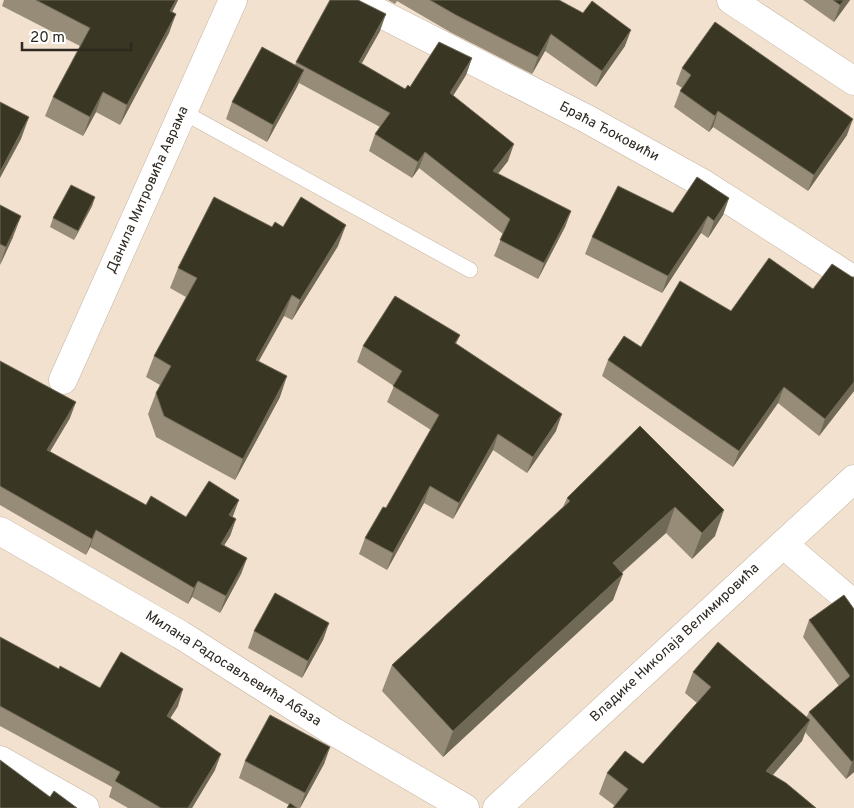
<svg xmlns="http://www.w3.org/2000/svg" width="854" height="808" font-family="Overpass,sans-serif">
<rect width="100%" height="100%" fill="#f2e1ce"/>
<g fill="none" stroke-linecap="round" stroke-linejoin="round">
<g stroke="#c5b5a3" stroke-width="16">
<path id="service" d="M183,112L470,270"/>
</g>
<g stroke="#c5b5a3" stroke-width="29">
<g id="minor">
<path d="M354,0L587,119L704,184L854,280"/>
<path d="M731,0L854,81"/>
<path d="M63,380L233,0"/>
<path d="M0,531L181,635L331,730L465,808"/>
<path d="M783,544L854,604"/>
<path d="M0,760L85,808"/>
</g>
</g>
<g stroke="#c5b5a3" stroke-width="29">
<path id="tertiary" d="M497,808L854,479"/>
</g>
<use href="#service" stroke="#fff" stroke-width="15"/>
<use href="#minor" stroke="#fff" stroke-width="28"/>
<use href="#tertiary" stroke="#fff" stroke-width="28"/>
</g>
<g fill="#968c78">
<path d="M4,0H178L172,12L169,33L120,125L96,112L83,136L45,116L53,97L80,46L2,6Z"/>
<path d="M388,0H559L625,46L596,87L545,51L532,74L450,32L397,1L395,4Z"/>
<path d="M803,0H850L834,22Z"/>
<path d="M380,31L361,64L405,89L472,58L466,75L453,96L508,161L498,174L571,211L565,227L538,279L494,256L503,234L419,168L412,178L369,151L375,134L380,127L299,83L297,87L267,142L226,119L232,102L295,65L296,62Z"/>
<path d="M682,68L847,135L808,191L713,127L709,132L674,107L680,91L682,88L676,84Z"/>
<path d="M95,197L92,206L74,240L50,227L53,218Z"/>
<path d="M729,198L723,215L708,238L701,233L662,293L585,254L592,237L673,213Z"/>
<path d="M0,205L13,237L0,265Z"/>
<path d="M272,227H283L338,246L292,320L284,316L259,361L280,397L235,480L156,437L148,414L156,393L160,385L146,377L154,356L186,297L170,288L178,268Z"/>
<path d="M852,277L854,391L819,436L778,403L733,467L602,376L608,360L731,311L813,289Z"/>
<path d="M460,335L456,344L556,431L527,473L493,450L453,519L424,503L387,570L359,554L365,538L386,508L431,430L387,402L394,386L357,362L363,346Z"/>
<path d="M0,361L70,418L50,452L146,505L186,517H233L236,519L230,536L224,545L247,558L241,574L220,613L192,597L188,604L90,547L86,555L0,505Z"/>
<path d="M640,426L715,536L692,559L666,533L622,573L613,600L443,757L382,691L392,665L563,507L567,498Z"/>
<path d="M854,609V772L846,779L805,732L802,741L773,775L615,806L599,794L607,773L643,764L697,703L685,693L693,672L806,718L809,712L839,686L803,637L809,620Z"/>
<path d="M329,623L323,640L302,678L248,648L254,631Z"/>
<path d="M0,637L59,669L100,688L178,706L170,718L215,770L192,808H128L109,797L112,787L0,726Z"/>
<path d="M330,747L324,764L300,808H287L289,805L239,778L245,761Z"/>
</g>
<g fill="#706956">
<path d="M176,0H178L163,31L170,11Z"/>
<path d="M844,0H850L834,22L840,5Z"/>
<path d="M176,14L169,33L120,125L127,105Z"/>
<path d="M386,14L380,31L353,79L359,62Z"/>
<path d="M631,30L625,46L596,87L602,71Z"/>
<path d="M551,34L545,51L532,74L538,57Z"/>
<path d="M472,58L466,75L444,110L450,93Z"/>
<path d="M304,70L297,87L267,142L273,125Z"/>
<path d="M103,92L96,112L83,136L90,117Z"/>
<path d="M718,111L713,127L709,132L715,116Z"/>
<path d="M29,117L21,139L0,178V172Z"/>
<path d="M853,119L847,135L808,191L814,175Z"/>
<path d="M514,144L508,161L487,187L493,171Z"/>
<path d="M425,152L419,168L412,178L418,162Z"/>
<path d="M95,197L92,206L74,240L78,231Z"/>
<path d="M729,198L723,215L708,238L714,221Z"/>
<path d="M571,211L565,227L538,279L544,263Z"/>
<path d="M21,216L13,237L0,265L6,247Z"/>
<path d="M708,216L701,233L662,293L668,276Z"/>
<path d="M346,225L338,246L292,320L300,300Z"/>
<path d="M292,295L284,316L248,380L256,360Z"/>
<path d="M287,376L280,397L235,480L243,459Z"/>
<path d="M854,382V391L819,436L825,419Z"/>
<path d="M784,387L778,403L733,467L739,451Z"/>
<path d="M76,402L70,418L41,466L47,450Z"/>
<path d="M562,414L556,431L527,473L533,457Z"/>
<path d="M498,434L493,450L453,519L459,503Z"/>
<path d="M430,486L424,503L387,570L393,553Z"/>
<path d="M239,500L233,516L223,532L229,515Z"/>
<path d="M675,507L666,533L603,589L613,563Z"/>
<path d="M724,510L715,536L692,559L702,533Z"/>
<path d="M236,519L230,536L215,560L221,544Z"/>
<path d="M96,530L90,547L86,555L92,539Z"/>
<path d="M247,558L241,574L220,613L226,596Z"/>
<path d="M623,574L613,600L443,757L453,731Z"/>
<path d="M198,581L192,597L188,604L194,588Z"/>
<path d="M329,623L323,640L302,678L308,661Z"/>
<path d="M183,689L178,706L161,733L167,716Z"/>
<path d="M810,720L802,741L758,792L766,771Z"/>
<path d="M330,747L324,764L300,808L305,793Z"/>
<path d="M221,754L215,770L192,808H188Z"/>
<path d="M854,760V772L846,779L852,762Z"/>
</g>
<g fill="#393623" stroke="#706956">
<path d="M36,0H176L170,11L176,14L127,105L103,92L90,117L53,97L90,28Z"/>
<path d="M330,0H358L386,14L359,62L405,89L408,85L410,87L439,42L472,58L450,93L514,144L493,171L571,211L544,263L500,240L510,219L425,152L418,162L375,134L390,113L296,62Z"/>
<path d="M430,0H559L583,13L592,1L631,30L602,71L551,34L538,57L456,15Z"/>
<path d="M833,0H844L840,5Z"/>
<path d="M715,22L853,119L814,175L718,111L715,116L680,91L691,75L682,68Z"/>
<path d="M262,47L304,70L273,125L232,102Z"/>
<path d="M0,102L29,117L0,172Z"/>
<path d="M697,177L729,198L714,221L708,216L668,276L592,237L618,186L673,213Z"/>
<path d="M71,185L95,197L78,231L53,218Z"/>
<path d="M214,197L272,227L275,222L283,227L301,197L346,225L300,300L292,295L256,360L287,376L243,459L164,416L156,393L171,366L154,356L197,278L178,268Z"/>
<path d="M0,205L21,216L6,247L0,244Z"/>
<path d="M769,258L813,289L832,264L852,277H854V382L825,419L784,387L739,451L608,360L624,336L641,347L680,281L731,311Z"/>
<path d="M395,296L460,335L455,343L562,414L533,457L498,434L459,503L430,486L393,553L365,538L383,507L386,508L439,415L393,386L402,371L363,346Z"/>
<path d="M0,361L76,402L47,450L146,505L151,496L186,517L209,481L239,500L229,515L236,519L221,544L247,558L226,596L198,581L194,588L96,530L92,539L0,486Z"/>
<path d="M640,426L724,510L702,533L675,507L613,563L623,574L453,731L392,665L570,501L567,498Z"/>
<path d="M275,593L329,623L308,661L254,631Z"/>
<path d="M844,595L854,609V760L852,762L809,712L850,676L809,620Z"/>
<path d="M0,637L59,669L60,666L100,688L121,652L183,689L167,716L221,754L188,808H161L115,781L120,772L0,706Z"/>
<path d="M718,642L810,720L766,771L786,783L816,808H613L628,789L607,773L625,751L643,764L711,687L693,672Z"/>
<path d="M270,715L330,747L305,793L245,761Z"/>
<path d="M0,760L50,797L54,791L77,808H0Z"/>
<path d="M290,803L297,808H287Z"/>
</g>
<g text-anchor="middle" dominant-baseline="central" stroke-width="5" stroke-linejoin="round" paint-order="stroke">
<g font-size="14" fill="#2f2922" stroke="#fff">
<text transform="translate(609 132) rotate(28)">Браћа Ђоковићи</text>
<text transform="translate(148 190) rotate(-66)">Данила Митровића Аврама</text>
<text transform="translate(675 643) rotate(-43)">Владике Николаја Велимировића</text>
<text transform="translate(233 669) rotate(32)">Милана Радосављевића Абаза</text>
</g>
</g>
<path d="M22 42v8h109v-8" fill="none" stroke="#2f2922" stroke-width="2.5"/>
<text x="30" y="42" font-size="15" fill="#2f2922" stroke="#ffffff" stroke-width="4" paint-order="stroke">20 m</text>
</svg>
